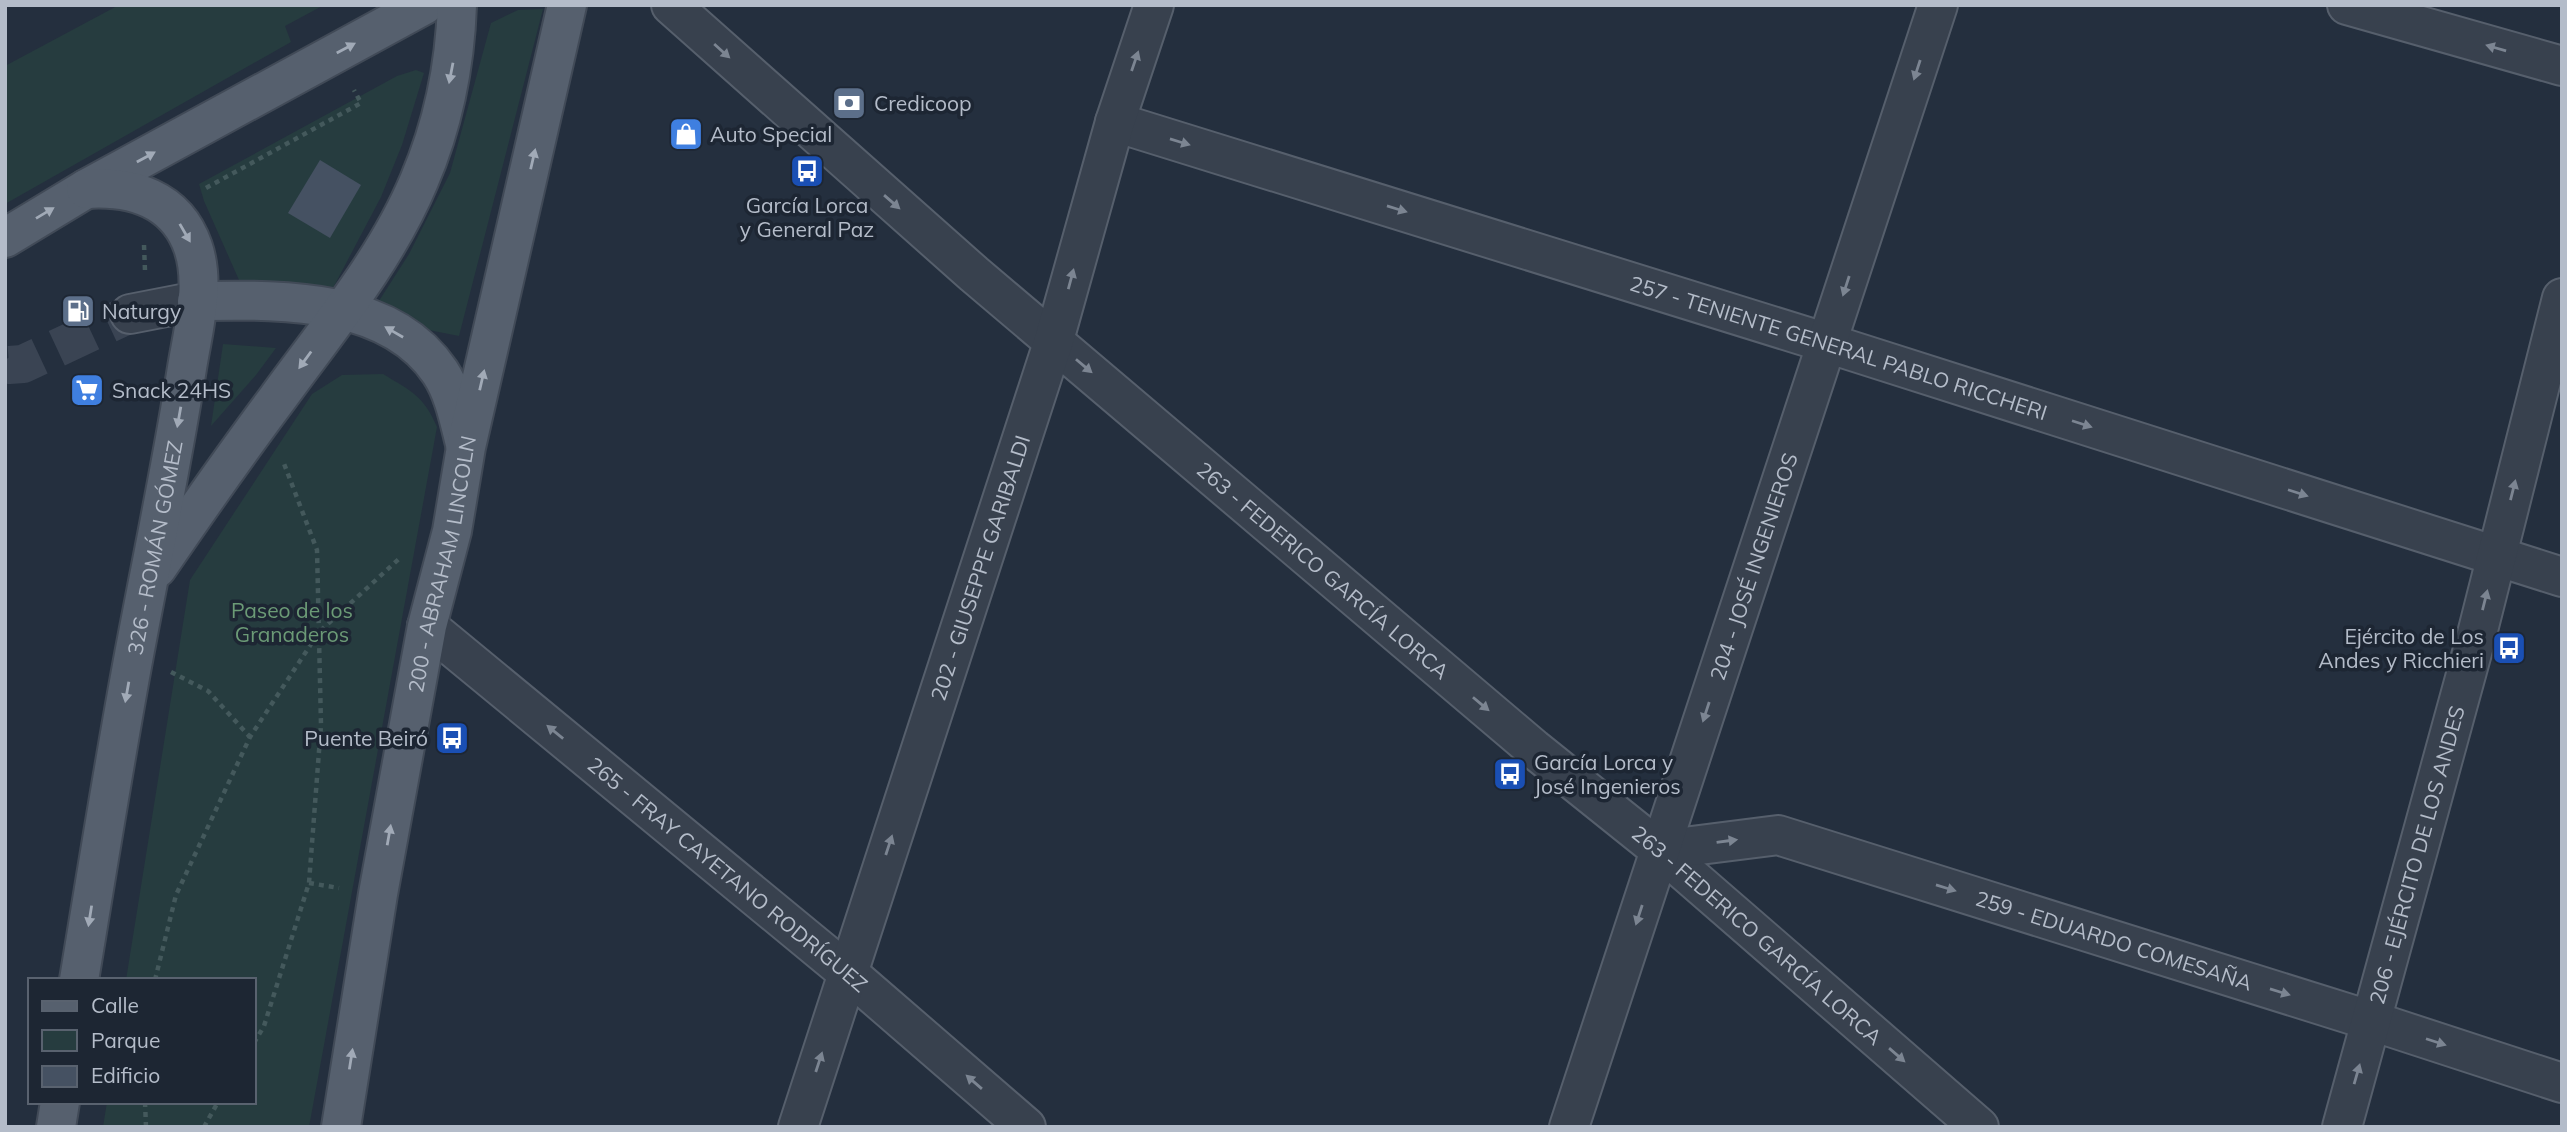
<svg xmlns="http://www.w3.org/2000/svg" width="2567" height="1132" font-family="Mulish,sans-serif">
<rect width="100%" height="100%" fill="#242f3e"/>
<g fill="#263c3f">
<path d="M119,5H324L285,26L291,42L5,204V66Z"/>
<path d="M543,9L459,336L368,318L409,254L450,173L491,23L518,10Z"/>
<path d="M416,70L424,73L402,145L381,197L333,288L326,295L247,285L239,280L204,201L199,184L397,76Z"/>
<path d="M223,344L276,348L256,375L211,426Z"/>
<path d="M383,374C411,391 424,396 437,427L309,1127H103L107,1102H254V980H126L190,580L312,394L342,375Z"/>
</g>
<path fill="#455162" d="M320,160L361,185L330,238L288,213Z"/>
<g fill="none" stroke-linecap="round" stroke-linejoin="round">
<path stroke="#3a4453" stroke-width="38" stroke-dasharray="38 19" stroke-linecap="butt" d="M5,361L9,365L23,364L130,314"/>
<g stroke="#565f6c" stroke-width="42">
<g id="minor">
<path id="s1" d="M671,5L974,274L1534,749L1660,850L1979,1127"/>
<path d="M2347,5L2562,66"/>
<path id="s2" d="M1115,122L1827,343L2562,577"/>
<path d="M130,314L197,301"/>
<path id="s3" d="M427,626L848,973L1026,1127"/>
<path id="s4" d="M1660,850L1778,835L2372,1021L2562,1083"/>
<path id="s5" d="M798,1127L1054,340L1115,122L1154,5"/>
<path id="s6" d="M1569,1127L1938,5"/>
<path id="s7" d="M2342,1127L2476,638L2562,298"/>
</g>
</g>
<g stroke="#414a57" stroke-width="42">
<g id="major">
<path d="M5,238L86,189L424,5"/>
<path d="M197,301C279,300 389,296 440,372C454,393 459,420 465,444"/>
<path d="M157,568C196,511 236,454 277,399C327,330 386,260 419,181C443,125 455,65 457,5"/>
<path id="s8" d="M79,980C97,871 114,763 134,655C152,559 172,464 187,368C193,330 206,285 193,247C176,198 132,186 86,189"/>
<path d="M56,1127L60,1102"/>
<path id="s9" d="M341,1127L378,894L427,626L452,531L466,447L567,5"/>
</g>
</g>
<g stroke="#44595c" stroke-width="4.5" stroke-dasharray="5 5" stroke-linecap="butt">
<path d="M206,188L361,103L354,90"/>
<path d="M144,245L145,271"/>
<path d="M171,672L208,691L250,737"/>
<path d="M309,883L339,888"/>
<path d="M155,980L176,895L250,737L319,632L401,557"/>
<path d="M254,1043L264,1026L309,883L321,725L317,550L283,461"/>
<path d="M145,1102L146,1127"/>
<path d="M204,1127L218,1102"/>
</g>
<use href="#minor" stroke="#38414e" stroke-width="38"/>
<use href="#major" stroke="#56606e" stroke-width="38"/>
</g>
<defs><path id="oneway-solid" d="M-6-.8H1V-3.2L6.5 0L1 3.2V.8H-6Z" transform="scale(1.75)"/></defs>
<g fill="#a1aab7">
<use href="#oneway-solid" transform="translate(346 48) rotate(-28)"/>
<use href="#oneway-solid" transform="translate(451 73) rotate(101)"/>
<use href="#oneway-solid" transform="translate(146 157) rotate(-29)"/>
<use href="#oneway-solid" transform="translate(533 159) rotate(-77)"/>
<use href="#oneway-solid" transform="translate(45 213) rotate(-31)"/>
<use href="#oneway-solid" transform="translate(185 233) rotate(60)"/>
<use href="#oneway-solid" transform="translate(394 332) rotate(-150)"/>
<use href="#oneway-solid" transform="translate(305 360) rotate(126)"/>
<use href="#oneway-solid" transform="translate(482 380) rotate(-77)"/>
<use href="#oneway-solid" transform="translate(179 417) rotate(100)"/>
<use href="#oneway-solid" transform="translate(127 692) rotate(100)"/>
<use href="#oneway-solid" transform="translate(389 835) rotate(-80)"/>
<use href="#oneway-solid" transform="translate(90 916) rotate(99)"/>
<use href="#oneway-solid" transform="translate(351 1059) rotate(-81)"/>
</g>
<g fill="#7c8592">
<use href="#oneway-solid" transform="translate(2496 48) rotate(-164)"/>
<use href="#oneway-solid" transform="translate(722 51) rotate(42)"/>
<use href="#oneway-solid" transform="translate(1135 61) rotate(-71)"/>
<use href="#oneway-solid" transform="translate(1917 70) rotate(108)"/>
<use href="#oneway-solid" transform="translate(1180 142) rotate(17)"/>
<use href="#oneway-solid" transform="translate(892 202) rotate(41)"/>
<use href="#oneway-solid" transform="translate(1397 209) rotate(17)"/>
<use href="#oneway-solid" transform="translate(1071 279) rotate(-75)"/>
<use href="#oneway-solid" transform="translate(1846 286) rotate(108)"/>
<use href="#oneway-solid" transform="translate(1084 366) rotate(40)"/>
<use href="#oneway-solid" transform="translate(2082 424) rotate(18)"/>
<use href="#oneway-solid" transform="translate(2513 490) rotate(-76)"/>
<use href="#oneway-solid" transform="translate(2298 493) rotate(18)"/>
<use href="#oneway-solid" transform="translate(2485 600) rotate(-76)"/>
<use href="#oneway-solid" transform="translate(1481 704) rotate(40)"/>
<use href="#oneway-solid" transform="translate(1706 712) rotate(108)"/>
<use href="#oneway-solid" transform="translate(555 732) rotate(-141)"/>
<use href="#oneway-solid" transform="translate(1727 841) rotate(-8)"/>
<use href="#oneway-solid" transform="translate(889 845) rotate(-72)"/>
<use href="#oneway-solid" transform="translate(1946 888) rotate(17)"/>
<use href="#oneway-solid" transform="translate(1639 915) rotate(108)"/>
<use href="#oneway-solid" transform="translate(2280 992) rotate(17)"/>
<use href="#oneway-solid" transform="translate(2436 1042) rotate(18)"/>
<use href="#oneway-solid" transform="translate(1897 1055) rotate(41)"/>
<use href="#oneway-solid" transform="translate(819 1062) rotate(-72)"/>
<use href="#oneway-solid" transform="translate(2357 1074) rotate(-74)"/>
<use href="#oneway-solid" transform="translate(974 1082) rotate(-139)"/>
</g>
<defs>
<g id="bank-square" transform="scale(1.75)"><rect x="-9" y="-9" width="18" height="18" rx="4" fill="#5c6f8a" stroke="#1d2633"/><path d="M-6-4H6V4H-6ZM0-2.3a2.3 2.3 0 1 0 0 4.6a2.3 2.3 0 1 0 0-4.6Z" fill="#fff"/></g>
<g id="shop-square" transform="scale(1.75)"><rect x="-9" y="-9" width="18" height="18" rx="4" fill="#3f7fe0" stroke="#1d2633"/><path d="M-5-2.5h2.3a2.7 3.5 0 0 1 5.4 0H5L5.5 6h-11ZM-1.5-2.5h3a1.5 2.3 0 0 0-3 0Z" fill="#fff"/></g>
<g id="bus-square" transform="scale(1.75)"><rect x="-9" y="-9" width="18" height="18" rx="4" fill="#1a4fb4" stroke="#1d2633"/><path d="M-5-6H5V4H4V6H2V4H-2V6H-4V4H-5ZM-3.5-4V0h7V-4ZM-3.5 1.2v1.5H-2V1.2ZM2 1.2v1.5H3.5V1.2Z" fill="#fff"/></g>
<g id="fuel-square" transform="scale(1.75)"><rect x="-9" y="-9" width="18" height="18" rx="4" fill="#5c6f8a" stroke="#1d2633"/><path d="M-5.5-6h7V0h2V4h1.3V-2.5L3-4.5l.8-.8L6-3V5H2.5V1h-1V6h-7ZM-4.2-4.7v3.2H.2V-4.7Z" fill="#fff"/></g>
<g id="supermarket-square" transform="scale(1.75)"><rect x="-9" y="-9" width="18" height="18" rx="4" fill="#3f7fe0" stroke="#1d2633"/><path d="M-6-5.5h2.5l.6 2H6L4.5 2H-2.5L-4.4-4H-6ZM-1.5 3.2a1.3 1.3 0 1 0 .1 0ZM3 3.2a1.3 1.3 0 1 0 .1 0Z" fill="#fff"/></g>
</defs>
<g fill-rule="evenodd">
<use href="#bank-square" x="849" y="103"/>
<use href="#shop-square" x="686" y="134"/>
<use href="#bus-square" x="807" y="171"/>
<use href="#fuel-square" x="78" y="311"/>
<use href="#supermarket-square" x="87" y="390"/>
<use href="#bus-square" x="2509" y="648"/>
<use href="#bus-square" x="452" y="738"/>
<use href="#bus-square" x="1510" y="774"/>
</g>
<g text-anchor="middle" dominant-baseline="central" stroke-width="7" stroke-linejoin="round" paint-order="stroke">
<g font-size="21" fill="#b4bcc9" stroke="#1d2633" text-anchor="start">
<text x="874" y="103">Credicoop</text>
<text x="710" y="134">Auto Special</text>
<text x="807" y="205" text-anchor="middle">García Lorca<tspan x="807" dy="24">y General Paz</tspan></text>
<text x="102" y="311">Naturgy</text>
<text x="112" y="390">Snack 24HS</text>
<text x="2484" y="636" text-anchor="end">Ejército de Los<tspan x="2484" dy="24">Andes y Ricchieri</tspan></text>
<text x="428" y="738" text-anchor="end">Puente Beiró</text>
<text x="1534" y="762">García Lorca y<tspan x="1534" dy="24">José Ingenieros</tspan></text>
</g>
<g font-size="21" fill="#b4bcc9" stroke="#1d2633">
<text stroke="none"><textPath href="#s2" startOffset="758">257 - TENIENTE GENERAL PABLO RICCHERI</textPath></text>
<text stroke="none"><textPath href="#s8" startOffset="439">326 - ROMÁN GÓMEZ</textPath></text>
<text stroke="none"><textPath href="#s9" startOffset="572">200 - ABRAHAM LINCOLN</textPath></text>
<text stroke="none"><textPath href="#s6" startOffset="590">204 - JOSÉ INGENIEROS</textPath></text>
<text stroke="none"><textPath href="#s5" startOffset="588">202 - GIUSEPPE GARIBALDI</textPath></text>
<text stroke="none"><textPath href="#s1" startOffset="863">263 - FEDERICO GARCÍA LORCA</textPath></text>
<text stroke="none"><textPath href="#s7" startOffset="282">206 - EJÉRCITO DE LOS ANDES</textPath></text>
<text stroke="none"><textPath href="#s3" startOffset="390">265 - FRAY CAYETANO RODRÍGUEZ</textPath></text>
<text stroke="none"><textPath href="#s1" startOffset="1430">263 - FEDERICO GARCÍA LORCA</textPath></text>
<text stroke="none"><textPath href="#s4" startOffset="471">259 - EDUARDO COMESAÑA</textPath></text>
</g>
<g font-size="21" fill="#6b9a76" stroke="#1d2633">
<text x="292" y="610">Paseo de los<tspan x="292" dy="24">Granaderos</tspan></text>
</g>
</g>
<rect width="2567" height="1132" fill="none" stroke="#b4bcc9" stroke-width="14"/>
<rect x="28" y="978" width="228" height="126" fill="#1d2633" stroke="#59626f" stroke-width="2"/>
<rect x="42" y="1001" width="35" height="10" fill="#56606e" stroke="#59626f" stroke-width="2"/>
<text x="91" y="1013" font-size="21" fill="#b4bcc9">Calle</text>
<rect x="42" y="1030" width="35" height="21" fill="#263c3f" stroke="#59626f" stroke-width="2"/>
<text x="91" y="1048" font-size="21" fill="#b4bcc9">Parque</text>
<rect x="42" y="1066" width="35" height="21" fill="#455162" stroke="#59626f" stroke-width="2"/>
<text x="91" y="1083" font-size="21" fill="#b4bcc9">Edificio</text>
</svg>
